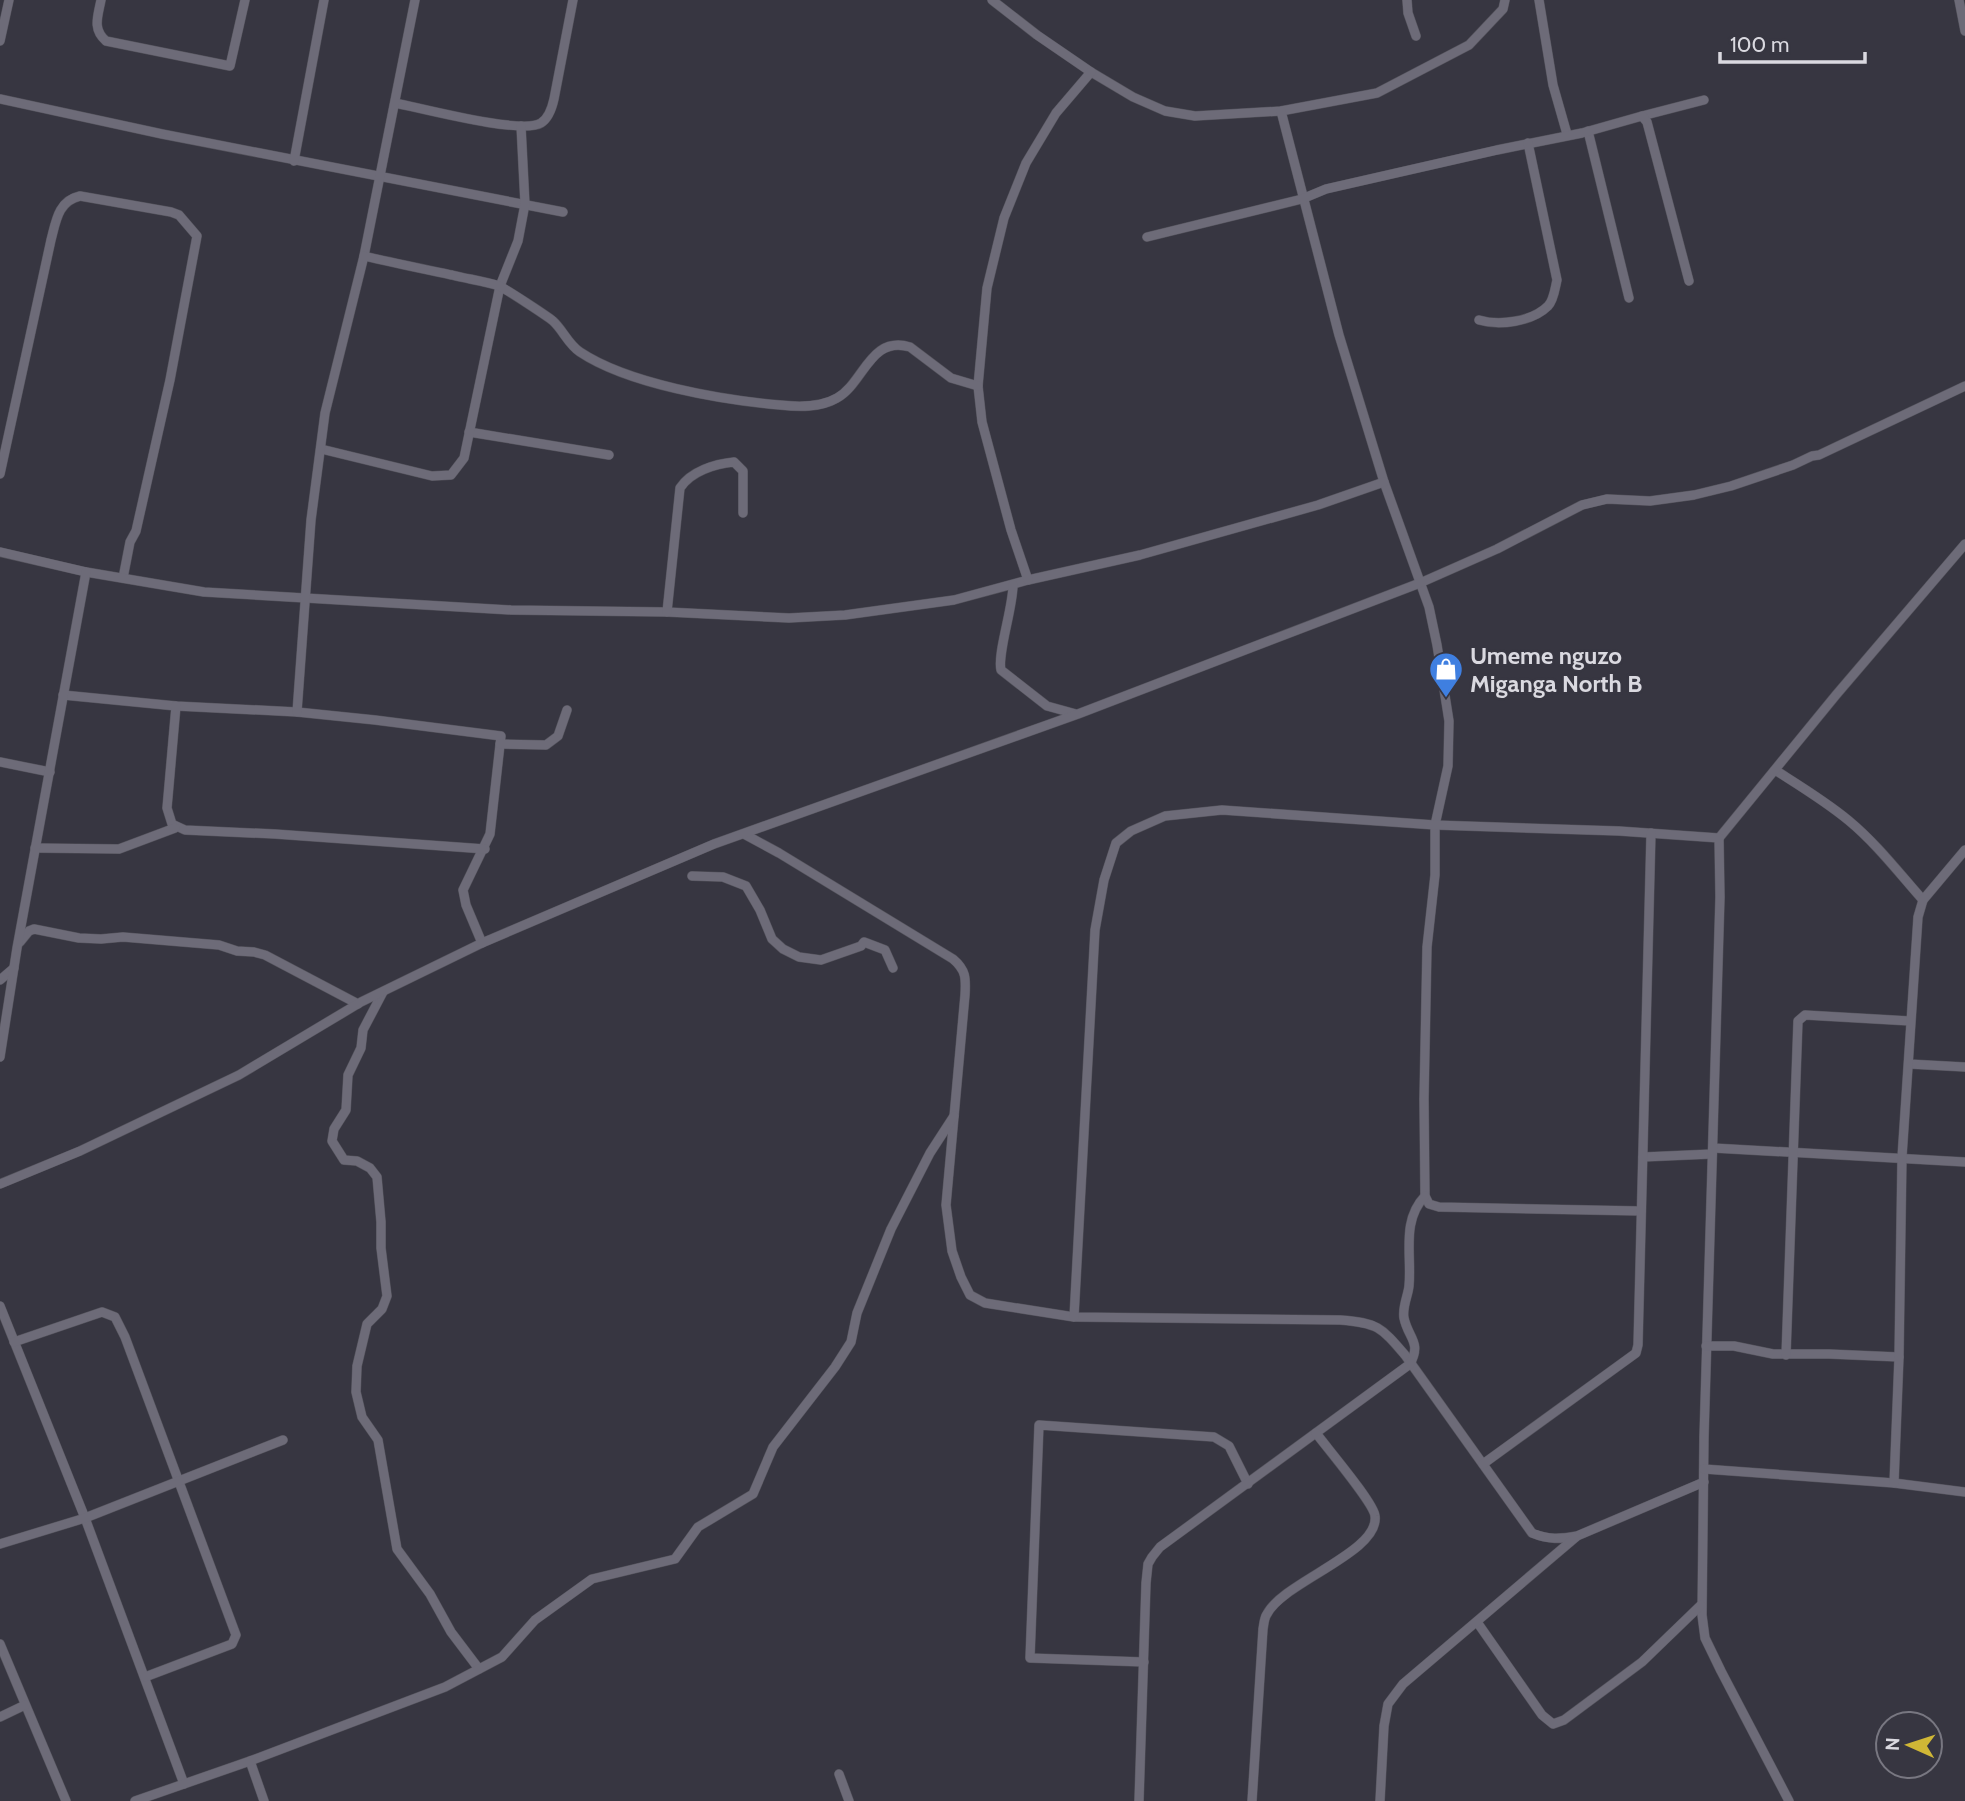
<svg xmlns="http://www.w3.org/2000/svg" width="1965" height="1801" font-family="Cabin,sans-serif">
<rect width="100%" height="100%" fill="#373641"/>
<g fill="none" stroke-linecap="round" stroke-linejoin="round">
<g stroke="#53525b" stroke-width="10">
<g id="minor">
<path d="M101,0C98,16 92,29 106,41L230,66L245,0"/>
<path d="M992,0L1037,35L1091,72L1133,97L1165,111L1195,116L1281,111L1377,93L1469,45L1503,9L1505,0"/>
<path d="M1407,0L1408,13L1416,36"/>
<path d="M1539,0L1553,85L1567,134"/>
<path d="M1959,0L1965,31"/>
<path d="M0,41L9,0"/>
<path d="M0,99L162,134L563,212"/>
<path d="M395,103C421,108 522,135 541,123C549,118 552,108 554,99L573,0"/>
<path d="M1281,111L1339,335L1384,482L1429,607L1437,645L1449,721L1448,766L1435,825V875L1427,947L1424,1099L1425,1196L1429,1204L1439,1207L1641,1211"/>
<path d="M1642,116L1704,100"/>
<path d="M1588,131L1629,298"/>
<path d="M294,161L324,0"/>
<path d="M1147,237L1302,199L1326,189L1497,150L1582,133L1642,116L1647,122L1689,281"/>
<path d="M364,256L415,0"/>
<path d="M1479,320C1499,326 1532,322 1548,306C1554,300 1555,288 1557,280L1528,143"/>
<path d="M469,432L609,455"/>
<path d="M321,449L432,476L451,475L464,458L500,286L518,241L525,204L521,126"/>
<path d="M0,474L51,240C56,221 58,201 80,196L171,212L179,215L197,236L170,380L136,531L130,542L123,578"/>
<path d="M0,552L86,572L204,592L511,610L667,612L789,618L845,615L954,600L1028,580L1140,555L1318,505L1384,482"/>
<path d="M1028,580L1011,530L982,422L978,386L987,288L1004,218L1026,163L1056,113L1091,72"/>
<path d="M1013,585C1013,608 997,654 1001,670L1047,706L1076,714"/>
<path d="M667,612L680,488C691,471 715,464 734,462L743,471V513"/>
<path d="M63,695L176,706L297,712L375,720L501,736L490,834L463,890L466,905L482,943"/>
<path d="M176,706L167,808L172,824L185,830L275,834L485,849"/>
<path d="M297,712L311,520L325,413L364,256C393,263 423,269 452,275C467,279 485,281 499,286C506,289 547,316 553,321C563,330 568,344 580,352C628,384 722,400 780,405C798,407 820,408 837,398C864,383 870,335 910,347L951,378L978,386"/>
<path d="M500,744L546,745L558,736L567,710"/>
<path d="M0,762L50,772"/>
<path d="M1775,770C1800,786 1825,801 1848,820C1876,843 1899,873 1923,900"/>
<path d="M744,834L779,853L953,959C966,970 966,978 965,995L946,1205L952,1251L961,1277L970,1295L985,1303L1074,1317L1340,1320C1378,1323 1381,1327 1405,1355L1532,1533C1549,1540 1560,1539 1577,1536L1704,1482"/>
<path d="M1719,838L1836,695L1965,544"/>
<path d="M35,848L119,849L175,828"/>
<path d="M692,876L723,877L746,886L760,910L772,939L783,949L799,957L821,960L861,946L864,942L885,950L893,968"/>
<path d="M20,942L29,931L34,929L79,938L101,939L123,937L219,945L237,951L254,952L265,955L358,1004"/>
<path d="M0,980L14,968"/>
<path d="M383,992L363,1030L361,1048L348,1075L346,1110L334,1129L332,1141L344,1160L357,1161L370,1168L377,1177L381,1222V1248L387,1296L382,1309L367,1324L357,1366L356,1392L362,1417L378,1440L397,1549L430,1594L451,1632L479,1669"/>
<path d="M0,1057L17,948L86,572"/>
<path d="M1909,1064L1965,1067"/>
<path d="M1713,1148L1965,1162"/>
<path d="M1643,1157L1712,1154"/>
<path d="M0,1184L80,1151L239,1075L361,1002L482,943L714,844L1078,714L1420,583L1497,549L1582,505L1607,499L1650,501L1694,495L1731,486L1793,465L1812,456L1819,455L1965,386"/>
<path d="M0,1306L85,1518L184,1784"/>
<path d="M1074,1317L1095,930L1104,880L1116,843L1131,831L1165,816L1222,810L1435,825L1619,831L1719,838L1720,897L1704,1437L1702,1615L1705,1638L1721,1671L1789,1801"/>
<path d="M14,1342L102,1312L115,1317L125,1337L236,1635L232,1644L145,1677"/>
<path d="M1706,1346H1734L1773,1354H1829L1899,1357"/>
<path d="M1786,1355L1798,1021L1805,1015L1910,1021"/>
<path d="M1483,1464L1636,1353L1638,1345L1651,833"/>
<path d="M1704,1469L1894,1483L1965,1492"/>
<path d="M1894,1483L1899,1357L1902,1157L1918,917L1923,900L1965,850"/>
<path d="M0,1544L85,1518L283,1440"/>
<path d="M1477,1622L1542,1715L1553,1724L1564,1720L1642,1662L1701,1605"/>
<path d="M0,1644L66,1801"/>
<path d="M1144,1662L1030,1658L1039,1425L1214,1437L1229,1446L1248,1484"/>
<path d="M0,1717L25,1705"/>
<path d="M250,1761L264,1801"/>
<path d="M839,1774L849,1801"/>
<path d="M135,1801L250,1761L445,1687L502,1657L535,1620L592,1579L675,1559L698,1527L753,1494L773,1447L835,1367L851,1342L857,1313L891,1229L930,1153L954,1116"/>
<path d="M1139,1801L1146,1583L1148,1564L1152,1557L1160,1547L1410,1364C1422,1342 1408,1338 1404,1318C1402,1307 1408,1296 1409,1286C1412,1255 1401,1221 1425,1196"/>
<path d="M1252,1801L1263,1629C1264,1624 1264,1618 1267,1614C1283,1582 1380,1552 1375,1516C1374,1503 1327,1448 1316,1433"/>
<path d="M1380,1801L1384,1726L1388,1704L1403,1684L1576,1537"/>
</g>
</g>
<use href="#minor" stroke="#6d6b78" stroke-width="9"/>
</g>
<defs>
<g id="shop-pin" transform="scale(1.75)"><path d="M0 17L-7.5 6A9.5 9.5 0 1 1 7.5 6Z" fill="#3f7fe0" stroke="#373641"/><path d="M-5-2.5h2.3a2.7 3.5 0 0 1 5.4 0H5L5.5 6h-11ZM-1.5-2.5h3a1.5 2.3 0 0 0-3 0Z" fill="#fff"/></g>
</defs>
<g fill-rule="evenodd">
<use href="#shop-pin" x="1446" y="669"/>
</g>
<g text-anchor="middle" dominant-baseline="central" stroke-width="5" stroke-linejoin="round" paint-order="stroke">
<g font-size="24" font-weight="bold" fill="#dad9e0" stroke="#373641" text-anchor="start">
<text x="1470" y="655">Umeme nguzo<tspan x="1470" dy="28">Miganga North B</tspan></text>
</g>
</g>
<g transform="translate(1909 1745) rotate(273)"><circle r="33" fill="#373641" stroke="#787781" stroke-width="2"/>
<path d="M0-5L12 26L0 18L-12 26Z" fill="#d0b736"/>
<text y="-10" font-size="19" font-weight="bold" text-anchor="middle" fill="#dad9e0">N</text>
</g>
<path d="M1720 52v10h145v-10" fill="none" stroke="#dad9e0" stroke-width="3.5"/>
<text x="1730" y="52" font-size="21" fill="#dad9e0" stroke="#373641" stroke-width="5" paint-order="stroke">100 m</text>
</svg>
